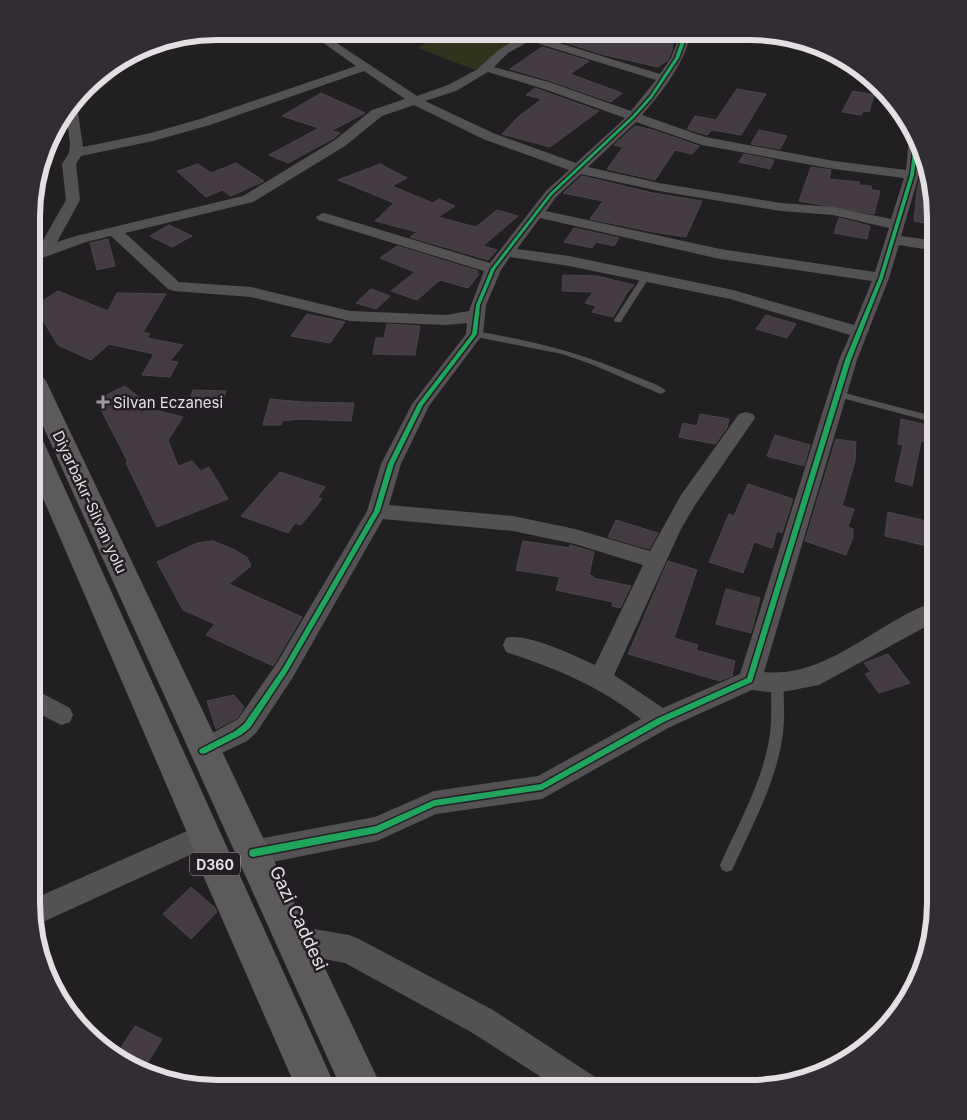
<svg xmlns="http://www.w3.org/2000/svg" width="967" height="1120" font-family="Inter,sans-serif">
<rect width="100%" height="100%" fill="#221f23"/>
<path fill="#32331c" d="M441,32H496L517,38L475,70L418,48Z"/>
<g fill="#433b41" stroke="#494649">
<path d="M569,32H613L634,37L631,39L673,42L672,50L668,60L658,67L605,55L557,40Z"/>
<path d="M542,47L589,61L570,74L622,93L611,102L548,80L510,69Z"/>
<path d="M535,88L543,91L599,111L550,147L502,134L518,117L542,99L526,95Z"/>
<path d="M737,89L766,94L741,135L712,130L707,135L687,129L695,116L716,120Z"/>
<path d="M853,91L874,95L869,112L863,111L861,115L842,112Z"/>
<path d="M321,93L365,113L331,131L340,133L334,138L288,163L269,155L319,128L282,116Z"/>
<path d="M635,126L653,130L699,146L692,154L675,150L655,180L607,169L623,147L614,145Z"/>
<path d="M759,130L787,136L780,149L751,144Z"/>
<path d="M744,154L774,160L770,169L739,162Z"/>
<path d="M236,163L264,181L231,196L222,190L206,197L177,171L198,164L211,173Z"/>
<path d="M380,164L407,178L392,186L433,203L439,199L455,206L438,217L476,227L497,210L518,216L483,246L497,250L488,260L410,237L417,232L375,221L394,203L338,180Z"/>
<path d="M811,167L831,170L829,179L859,182L860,185L871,186L872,190L880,191L874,214L799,201Z"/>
<path d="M921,174L930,176L936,225L914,221L917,190Z"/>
<path d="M582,176L653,193L702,201L686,237L653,232L590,219L603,201L563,193Z"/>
<path d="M839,218L870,226L867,239L834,233Z"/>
<path d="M169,225L192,236L172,247L150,236Z"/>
<path d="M574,228L619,238L614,246L596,242L592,248L564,242Z"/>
<path d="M108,239L115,266L97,270L90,243Z"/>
<path d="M397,246L478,271L476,274H479L468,288L440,280L417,300L391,291L415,272L380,258Z"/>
<path d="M563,275L597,276L634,285L627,293L613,317L592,312L596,306L585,303L593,292L562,291Z"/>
<path d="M371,289L390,296L376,309L356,303Z"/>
<path d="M58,291L108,311L117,293L166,294L143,332L150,334L147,338L183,345L170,361L178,362L170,377L142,375L154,354L109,344L91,360L58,345L34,306Z"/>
<path d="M307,314L345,322L330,343L291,336Z"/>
<path d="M766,315L796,324L787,338L756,329Z"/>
<path d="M387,324L420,326L415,355L373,354L376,338H384Z"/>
<path d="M125,386L155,410L183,417L168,440L178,466L192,461L201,471L209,467L228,499L157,527L126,463L128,462L96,400Z"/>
<path d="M193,390L226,391L220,409L187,408Z"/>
<path d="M270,399L303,402L354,403L351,421L299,419L282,421L281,425H263Z"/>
<path d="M700,414L729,419L727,428L715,444L679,437L683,423L697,426Z"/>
<path d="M901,419L936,427L932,444L921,441L912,486L895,481L903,445L898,444Z"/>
<path d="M775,435L810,445L804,466L767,456Z"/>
<path d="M836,439L856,442L855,461L842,506L854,509L848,527L853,529V537L846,555L805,541Z"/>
<path d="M280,472L325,487L318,497L322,499L301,525L295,523L288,533L241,516Z"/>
<path d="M748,484L793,499L782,533L777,531L772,548L754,542L743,573L709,562L729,514L734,516Z"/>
<path d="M888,512L930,522L927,546L885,536Z"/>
<path d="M616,520L658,533L649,549L608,537Z"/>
<path d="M213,541L233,549L247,557L251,566L229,584L302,617L273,666L206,635L215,624L183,610L157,562L197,543Z"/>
<path d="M523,541L570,548V545L594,552L589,575L593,576V578L631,586L620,608L612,606L613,602L556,590L560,577L516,570Z"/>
<path d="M668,561L697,570L674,638L698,645L696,650L735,661L732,676L720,681L628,654Z"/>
<path d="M726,589L760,598L751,633L716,624Z"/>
<path d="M888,654L910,683L879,693L865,674L871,672L864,663Z"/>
<path d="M234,695L244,707L237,718L216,729L207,701Z"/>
<path d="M191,887L215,908L217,912L191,939L163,914Z"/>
<path d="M135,1026L162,1039L143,1070L124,1064L115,1057Z"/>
</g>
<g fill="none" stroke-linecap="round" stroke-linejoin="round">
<g fill="#545153" fill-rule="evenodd">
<path d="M645,275L649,278L622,320L621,322H615L614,320L641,278Z"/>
<path d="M474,331C531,340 581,353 635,376C644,380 659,384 666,391L661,394L658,393L591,364L562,354L471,336V332Z"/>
<path d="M837,391L936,417V423L834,396L832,394L834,392Z"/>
<path d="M777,678L781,679L783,683C784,700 785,716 783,733C777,781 752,826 732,870L727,872L722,870L720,865C739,822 764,780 770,733C772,716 771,700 771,683L773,679Z"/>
</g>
<g fill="#545153" fill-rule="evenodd">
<path d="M308,32H320L417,96L448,85L476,70L500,49L524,35L560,32L543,38L660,74L671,58L681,33H691C684,64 663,91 642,115L705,137L834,161L906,170L909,138L915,134L921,150L919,175L901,236L936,241V251L899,245L889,278L857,360L764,672C827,679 879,620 936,601V621L819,685L777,693L752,690L670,727L542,799L436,814L377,841L253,866L244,862L240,853L244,844L253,840L375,817L434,791L538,776L641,719C600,686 555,668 506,652L503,645L506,638C526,632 575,656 595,665L643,565L575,544L513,531L383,519L293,677L256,733L247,741L203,762L194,759L191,751L194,743L238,719L277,663L367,511L381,464L412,404L466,334L467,323L446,325L350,321L251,297L174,291L168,289L111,236L86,242L34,261V251L38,249L66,200L62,164L69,153L70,144L66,113C96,76 117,65 157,41H165L136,59L83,103L78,113L83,147L151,133L200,119L356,66ZM530,41L656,80L631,111L552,83L494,67L508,53ZM364,71L405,99L372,110L335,140L243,196L76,236L57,242L80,200L76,164L81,156L153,141L210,125ZM488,72L544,89L625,118L576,163L493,133L425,101L456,91ZM414,105L483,139L569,170L546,191L490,263L328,214L323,213L316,217L318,220L484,271L469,311L446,315L350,311L251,287L179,282L125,233L253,202L345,146L382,116ZM636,122L702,145L834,169L904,178L891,219L833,207L781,203L659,183L588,167ZM581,174L659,191L781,211L833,215L889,228L875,272L720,249L546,211L556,197ZM540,218L720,259L872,281L854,325L733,290L569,256L517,249ZM510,257L569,266L730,299L850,335L839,360L740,674L663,708L614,675L681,529L695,505L755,418L753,414L746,412L739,414L681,495L650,551L575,529L513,516L389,505L401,464L429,406L483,334L486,305L501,270Z"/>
<path d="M32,688L70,708L73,715L70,722L61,725L32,710Z"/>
<path d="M205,823L214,826L218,835L214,844L34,926L31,900Z"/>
<path d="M314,929L349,935L359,939L493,1010L595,1077L599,1088H558L471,1032L345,963L314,957L296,961L286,957L282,947L286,937Z"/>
</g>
<g fill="#5c5a5a" fill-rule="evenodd">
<path d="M34,374L42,376L46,381L382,1088H341L34,406Z"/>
<path d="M34,437L42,439L45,445L336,1088H296L199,866L188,835L33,475Z"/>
</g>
<g stroke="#231e24" stroke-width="3">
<g id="cycleway">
<path d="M684,33H688L679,58L652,98L634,118L552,195L495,269L480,305L477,334L423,405L394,464L380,511L287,672L250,728L241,735L206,753L203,754L200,753L199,751L200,749L235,731L244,724L283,668L374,511L388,464L418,404L472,334L476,305L491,269L550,193L632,116L650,96L675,58Z"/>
<path d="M915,137H916L918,141L914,175L883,278L851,360L752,682L664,722L542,790L435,806L377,833L253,857L250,856L249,853L250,850L253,849L376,826L434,800L541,784L658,718L747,678L845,360L879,278L910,175Z"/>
</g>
</g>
<use href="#cycleway" fill="#20a55d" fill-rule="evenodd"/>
</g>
<path fill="#9f9ca0" stroke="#231e24" stroke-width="2" d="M100.5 394.5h5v5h5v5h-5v5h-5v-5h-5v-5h5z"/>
<g text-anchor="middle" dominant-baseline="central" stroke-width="5" stroke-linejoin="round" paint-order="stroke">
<rect fill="#231e24" stroke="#a9a5aa" stroke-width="1" x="190" y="852.5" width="50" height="23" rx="4"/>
<g font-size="14" font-weight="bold" fill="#e3dfe3">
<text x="215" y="864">D360</text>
</g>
<g font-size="15" fill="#e3dfe3" stroke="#231e24" text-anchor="start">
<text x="113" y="402">Silvan Eczanesi</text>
</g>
<g font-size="15" fill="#e3dfe3" stroke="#231e24">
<text transform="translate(90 502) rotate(65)">Diyarbakır-Silvan yolu</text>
</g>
<g font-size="18" fill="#e3dfe3" stroke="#231e24">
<text transform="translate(299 918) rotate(65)">Gazi Caddesi</text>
</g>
</g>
<path d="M0 0H967V1120H0ZM217 40H750A177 177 0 0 1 927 217V903A177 177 0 0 1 750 1080H217A177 177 0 0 1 40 903V217A177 177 0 0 1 217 40Z" fill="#322d33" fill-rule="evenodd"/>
<path fill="none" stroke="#e3dfe3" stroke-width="6" d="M217 40H750A177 177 0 0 1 927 217V903A177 177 0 0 1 750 1080H217A177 177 0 0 1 40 903V217A177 177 0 0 1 217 40Z"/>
</svg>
